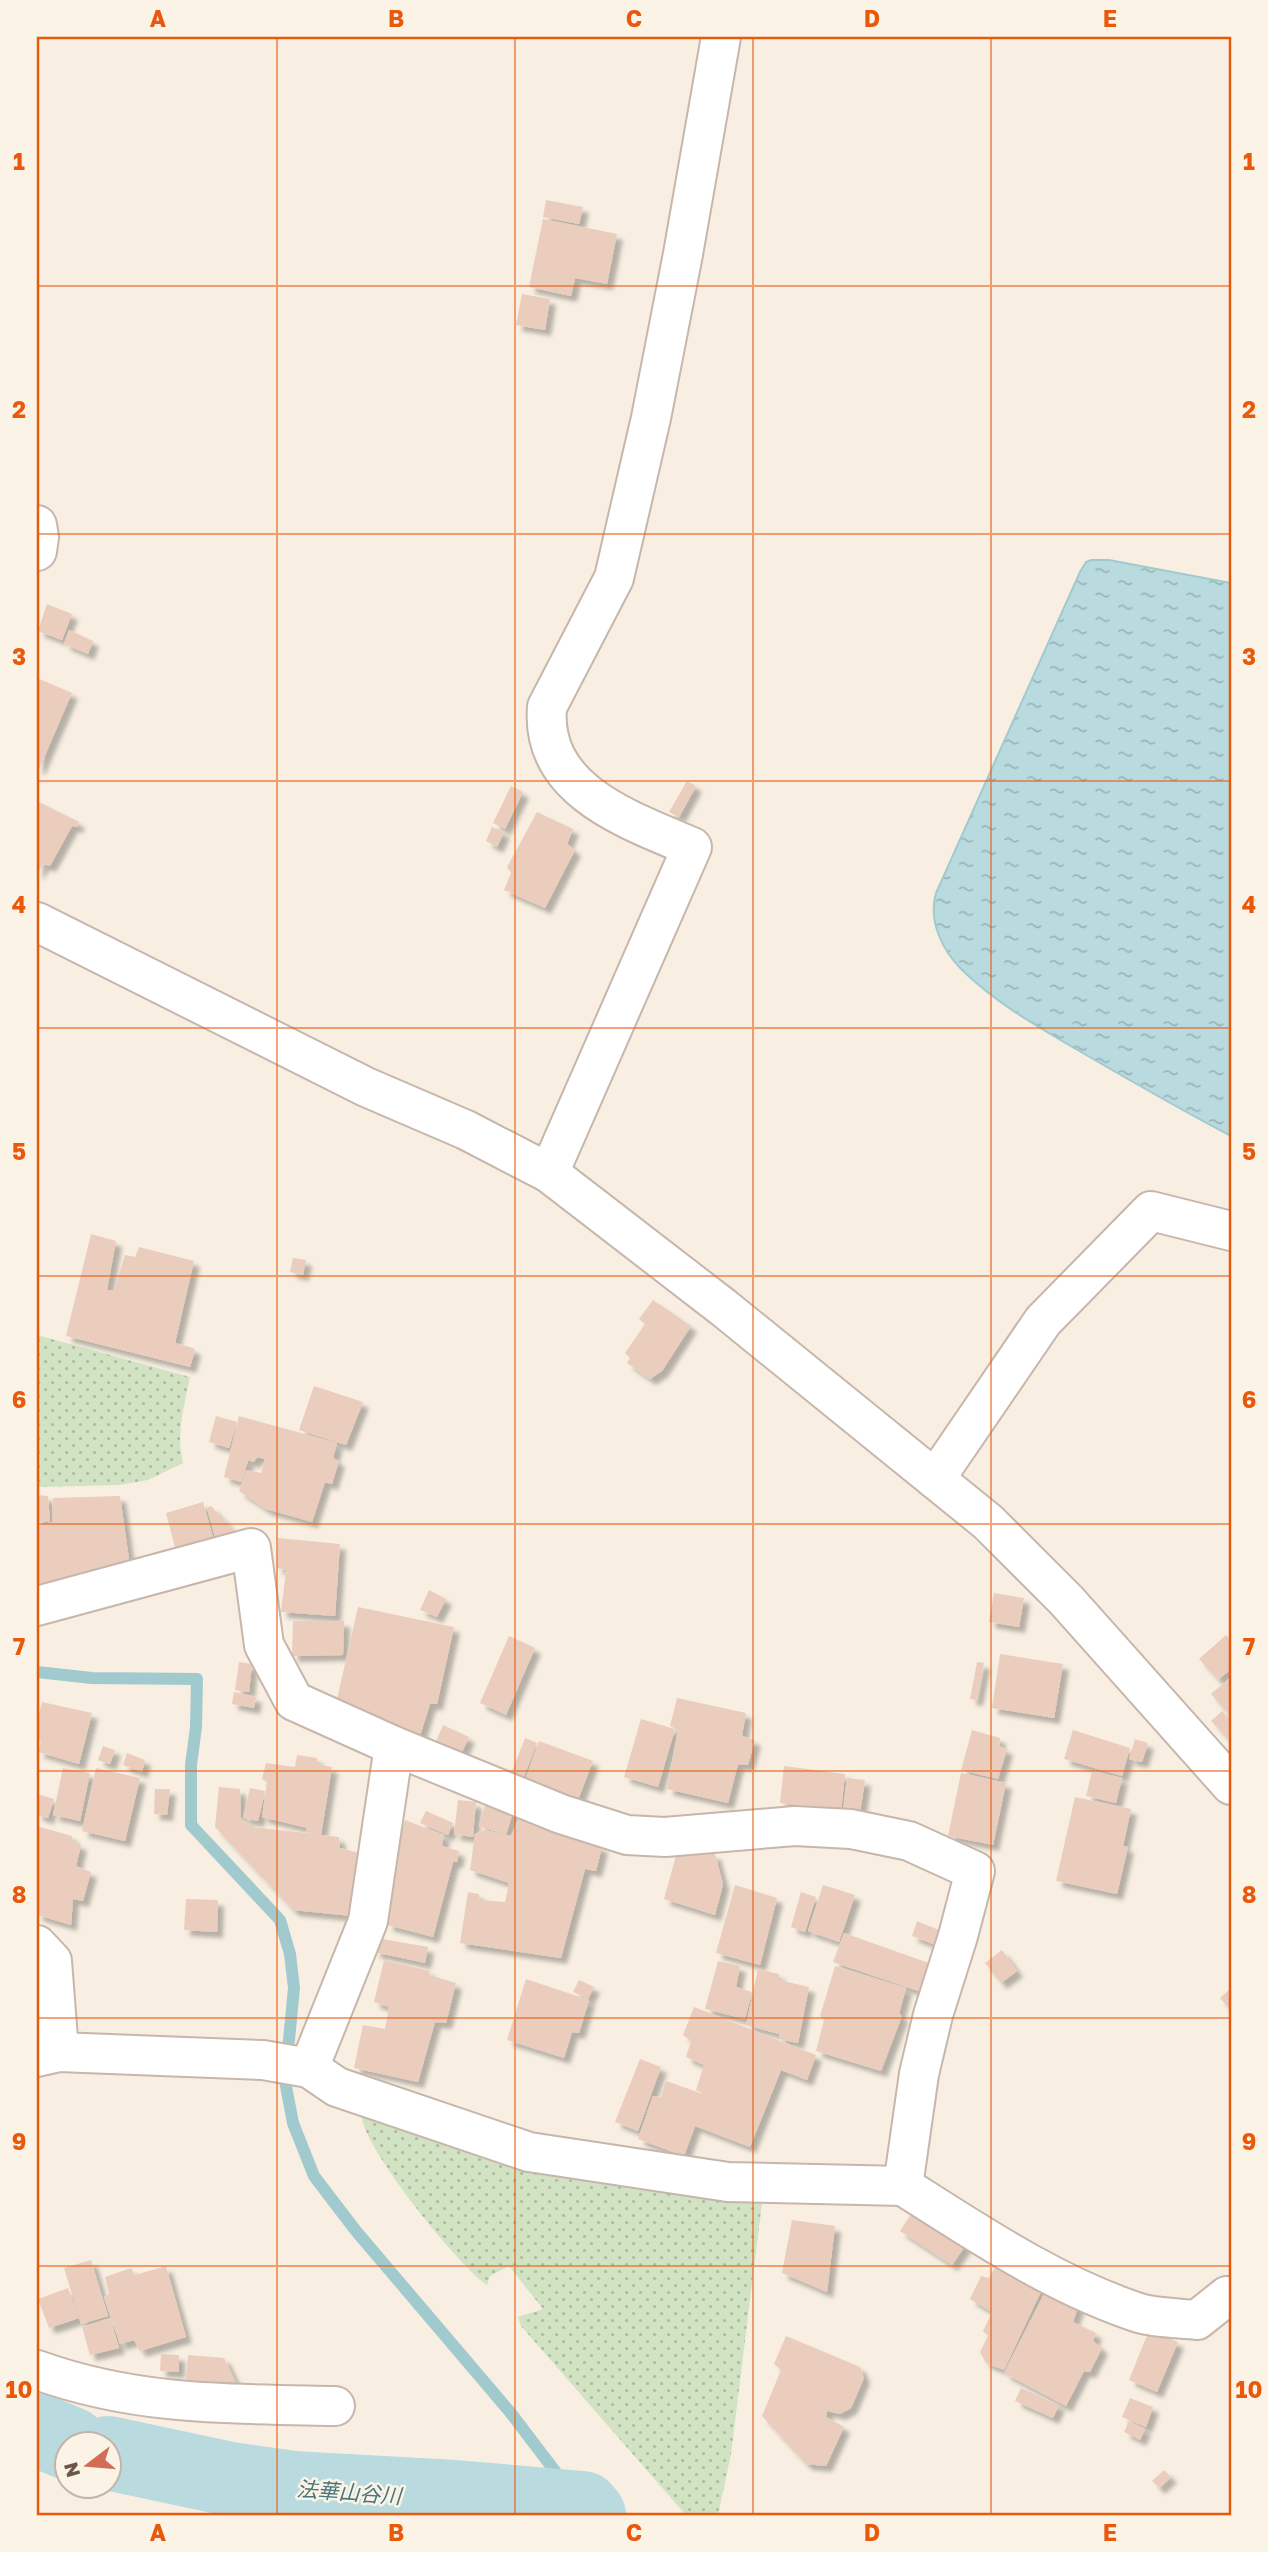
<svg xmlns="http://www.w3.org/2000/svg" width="1268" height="2552" font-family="'Golos Text','Noto Sans JP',sans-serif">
<defs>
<pattern id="grass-dots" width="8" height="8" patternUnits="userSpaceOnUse" patternTransform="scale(1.75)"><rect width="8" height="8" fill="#d1e3c3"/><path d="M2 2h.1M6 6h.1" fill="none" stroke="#aebba1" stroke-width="1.8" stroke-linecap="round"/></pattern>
<pattern id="water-ripples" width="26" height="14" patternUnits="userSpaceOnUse" patternTransform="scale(1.75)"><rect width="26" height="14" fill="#b9dbdf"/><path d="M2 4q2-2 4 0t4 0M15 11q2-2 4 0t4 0" fill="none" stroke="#9ab4b7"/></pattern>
<filter id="shadow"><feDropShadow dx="6" dy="6" stdDeviation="2" flood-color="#0004"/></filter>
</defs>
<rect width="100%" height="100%" fill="#f8efe2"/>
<g fill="url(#grass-dots)">
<path d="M37,1335L190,1377C184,1405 176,1434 183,1463L148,1480L120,1485L37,1487Z"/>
<path d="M362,2115L764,2187L731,2454L718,2515L685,2514L521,2326L518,2317L543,2309L509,2266L490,2276L487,2285C461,2269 359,2143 362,2115Z"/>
</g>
<path fill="url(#water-ripples)" stroke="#a1cacf" stroke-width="2" d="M1091,560H1109L1231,583V1136C1181,1110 1131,1081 1081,1052C1040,1028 997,1004 962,970C942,950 928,921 936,893L1080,572L1086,562Z"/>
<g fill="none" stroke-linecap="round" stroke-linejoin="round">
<path stroke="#a1cacf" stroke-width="12" d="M37,1672L92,1678L197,1679L196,1727L191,1765V1825L280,1920L290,1954L294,1988L285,2081L293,2123L314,2176L356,2231L510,2412L583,2508"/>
<g stroke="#b9dbdf" stroke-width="74">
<path d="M37,2430L71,2444"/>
<path d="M108,2453L230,2479L293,2488L455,2497L583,2508L589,2515"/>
</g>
</g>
<g fill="#eacdbd" filter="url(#shadow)">
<path d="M546,200L583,207L579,224L543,217Z"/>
<path d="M543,219L617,234L607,284L575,278L571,296L529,287Z"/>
<path d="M522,294L550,299L545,330L516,325Z"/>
<path d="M47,604L72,614L62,640L38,631Z"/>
<path d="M69,630L93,641L88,654L64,644Z"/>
<path d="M37,678L72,693L39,769L37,768Z"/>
<path d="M687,781L696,786L679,817L669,812Z"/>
<path d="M511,786L523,792L505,829L493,823Z"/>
<path d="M37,801L79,822L77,827L72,826L50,866L43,864L37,875Z"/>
<path d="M537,812L573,829L567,844L575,850L545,908L504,890L511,873L507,867Z"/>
<path d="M492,827L504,832L497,847L486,841Z"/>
<path d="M91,1234L116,1241L107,1290H114L125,1255L135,1257L139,1247L194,1261L175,1343L193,1348L195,1350L190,1367L66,1336Z"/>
<path d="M293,1258L306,1260L303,1275L290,1272Z"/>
<path d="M653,1300L691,1326L662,1371L650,1379L627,1363L630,1358L625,1353L645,1324L639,1319Z"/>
<path d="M314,1386L363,1402L346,1445L299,1430Z"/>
<path d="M216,1416L237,1422L229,1448L209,1442Z"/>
<path d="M239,1416L337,1443L333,1458L339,1461L332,1484L325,1482L312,1522L266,1509L239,1491L246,1470L261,1473L265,1459L257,1457L254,1462L234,1456L248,1461L241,1482L224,1477Z"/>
<path d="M37,1495L48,1496L50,1522H37Z"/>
<path d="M120,1496L131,1573L38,1597L37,1526L52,1522L53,1498Z"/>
<path d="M203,1502L215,1545L177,1555L166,1513Z"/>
<path d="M211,1506L238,1536L217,1543L207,1508Z"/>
<path d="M278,1538L340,1544L335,1616L281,1612L286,1570L277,1568Z"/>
<path d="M429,1590L446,1599L437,1617L420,1610Z"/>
<path d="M994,1593L1024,1598L1019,1627L989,1622Z"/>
<path d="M358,1607L454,1627L437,1704H430L418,1742L335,1708Z"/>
<path d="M293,1621H344L343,1655L292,1656Z"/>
<path d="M1226,1635L1231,1641V1669L1218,1680L1199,1659Z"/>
<path d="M509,1636L535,1648L506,1715L480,1703Z"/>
<path d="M1000,1654L1063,1664L1054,1718L992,1708Z"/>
<path d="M239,1662L252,1664L249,1692L235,1690Z"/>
<path d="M977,1662L984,1663L977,1700L970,1699Z"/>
<path d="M1231,1677V1717L1211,1694Z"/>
<path d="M234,1692L256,1697L254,1708L232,1704Z"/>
<path d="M677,1698L746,1713L742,1736L755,1740L748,1765L738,1764L728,1803L667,1789L678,1730L670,1726Z"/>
<path d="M42,1702L92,1713L79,1764L38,1752L41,1741L37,1739V1722Z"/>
<path d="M1222,1711L1231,1720L1230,1741L1211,1721Z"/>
<path d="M641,1719L675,1729L658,1787L624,1777Z"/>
<path d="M443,1725L469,1737L458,1761L433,1749Z"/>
<path d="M972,1730L1000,1738L999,1746L1007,1749L998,1779L961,1770Z"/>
<path d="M1073,1730L1130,1748L1122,1776L1064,1759Z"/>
<path d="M525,1738L537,1743L523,1779L511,1774Z"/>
<path d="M1135,1739L1148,1743L1142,1762L1129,1759Z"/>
<path d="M539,1741L593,1761L578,1800L525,1780Z"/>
<path d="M103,1746L115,1750L110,1764L98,1760Z"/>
<path d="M127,1753L145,1760L142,1772L123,1765Z"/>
<path d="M297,1755L317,1758V1764L332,1767L321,1835L339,1837L340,1848L363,1854L352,1916L293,1910L215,1827L219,1787L240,1789L241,1818L252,1827L315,1834L306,1832L307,1828L262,1817L267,1782L262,1779L266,1763L295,1767Z"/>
<path d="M784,1766L845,1774L841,1811L780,1803Z"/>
<path d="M63,1768L90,1773L80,1821L53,1815Z"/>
<path d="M96,1768L140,1778L125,1841L82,1831Z"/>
<path d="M1092,1771L1122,1778L1116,1803L1086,1796Z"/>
<path d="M961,1773L1006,1783L993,1845L948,1836Z"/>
<path d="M847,1778L865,1780L860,1813L843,1810Z"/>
<path d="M250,1788L265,1791L258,1821L243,1818Z"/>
<path d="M155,1789H170L167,1815L154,1814Z"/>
<path d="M37,1794L54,1799L48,1818L37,1815Z"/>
<path d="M1075,1797L1131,1809L1123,1846L1128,1847L1117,1894L1056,1881Z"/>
<path d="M487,1799L514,1809L506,1835L479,1826Z"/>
<path d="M458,1800L476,1802L473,1837L454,1834Z"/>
<path d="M426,1811L453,1823L448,1835L420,1823Z"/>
<path d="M522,1813L602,1847L596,1871L585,1869L561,1958L460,1943L468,1892L479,1894L480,1900L505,1902L509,1883L470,1870L475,1834L484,1830L511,1836Z"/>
<path d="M405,1820L444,1835L442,1846L459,1851L457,1862H453L433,1937L387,1925L389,1914L380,1910Z"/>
<path d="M37,1826L72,1836V1841L81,1845L76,1866L91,1872L83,1901L73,1899L71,1925L37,1915Z"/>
<path d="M677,1852L715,1854L723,1884L715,1915L664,1899Z"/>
<path d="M735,1885L777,1898L760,1965L716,1953Z"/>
<path d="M823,1885L855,1895L839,1942L808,1931Z"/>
<path d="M801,1892L816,1897L805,1932L791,1927Z"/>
<path d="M186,1899L218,1900L217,1932L184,1930Z"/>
<path d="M917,1921L941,1931L936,1945L912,1936Z"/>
<path d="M844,1933L940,1967L930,1995L833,1962Z"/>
<path d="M377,1938L428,1947L425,1963L374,1952Z"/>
<path d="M1002,1950L1017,1971L1001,1983L985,1963Z"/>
<path d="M384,1960L430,1971L429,1975L456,1983L446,2023L435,2022L418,2082L354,2068L363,2025L385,2029L389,2007L374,2002Z"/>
<path d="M718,1961L740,1966L736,1987L752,1992L745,2019L705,2009Z"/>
<path d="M835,1966L906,1988L899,2014L902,2016L881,2071L816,2051L824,2020L820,2016Z"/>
<path d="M758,1969L779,1974V1980L809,1987L798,2043L779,2039V2034L746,2025Z"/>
<path d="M526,1979L589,2000L579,2033L572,2032L564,2058L507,2040Z"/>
<path d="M579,1980L594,1987L588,1999L573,1992Z"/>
<path d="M1231,1988V2011L1220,1998Z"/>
<path d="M694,2007L816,2055L807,2080L781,2070L750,2147L695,2126L684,2156L638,2139L653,2096L661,2097L666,2081L706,2095L696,2090L704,2065L686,2057L691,2041L683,2035Z"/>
<path d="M640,2059L661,2067L638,2131L615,2122Z"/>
<path d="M915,2208L968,2242L952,2265L900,2231Z"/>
<path d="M792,2220L835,2226L827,2292L782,2273Z"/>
<path d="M91,2260L108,2316L81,2324L64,2268Z"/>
<path d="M998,2262L1044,2285L1004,2370L986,2363L980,2352L988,2336L983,2331L992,2312L970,2299L981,2276L989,2278Z"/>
<path d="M166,2266L186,2337L140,2351L134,2340L120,2344L104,2297L109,2294L105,2277L131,2268L135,2275Z"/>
<path d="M1048,2286L1080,2301L1073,2322L1096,2333L1093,2341L1102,2348L1090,2372L1084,2371L1066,2406L1004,2373Z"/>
<path d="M68,2288L79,2318L49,2328L38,2299Z"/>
<path d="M110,2318L119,2348L90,2355L82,2327Z"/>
<path d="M1149,2330L1178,2342L1157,2392L1129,2380Z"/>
<path d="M786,2336L860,2367L864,2378L851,2408L840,2414L827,2411L826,2417L844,2427L826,2466L806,2464L762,2416L781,2370L774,2364Z"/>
<path d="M161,2354L179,2355V2372L160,2371Z"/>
<path d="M188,2355L224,2358L240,2391L185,2387Z"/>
<path d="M1021,2388L1059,2405L1053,2418L1015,2401Z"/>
<path d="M1130,2398L1153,2407L1146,2427L1122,2417Z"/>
<path d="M1129,2421L1145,2429L1140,2440L1124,2432Z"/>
<path d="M1164,2470L1171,2477L1159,2488L1152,2481Z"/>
</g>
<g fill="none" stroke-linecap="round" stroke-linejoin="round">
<g stroke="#c7b6ab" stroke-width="42">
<g id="minor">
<path d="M37,525L39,537L37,551"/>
<path d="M37,922L366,1087L466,1130L549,1173L724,1308L988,1522L1066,1600L1231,1785"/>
<path d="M549,1173L692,847C629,820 540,791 547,707L614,578L651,418L683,254L721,37"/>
<path d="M935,1479L1043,1321L1151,1211L1231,1231"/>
<path d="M37,1606L251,1548L264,1645L294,1701L394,1746L561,1814L627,1835L665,1837L795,1826L851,1829L909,1841L975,1871L958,1936L933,2015L919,2074L903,2186L728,2182L529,2152L337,2087L309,2068L263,2060L59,2052L37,2057"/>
<path d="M37,1945L52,1961L59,2052"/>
<path d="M309,2068L368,1921L394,1746"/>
<path d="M903,2186C977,2233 1054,2285 1139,2313C1156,2318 1178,2318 1197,2320L1227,2296H1231"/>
<path d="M37,2370C137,2406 231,2404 335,2406"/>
</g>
</g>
<use href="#minor" stroke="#fff" stroke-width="38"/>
</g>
<path fill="none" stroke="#e8590c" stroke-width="2" stroke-opacity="0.55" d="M277,37V2515M515,37V2515M753,37V2515M991,37V2515M37,286H1231M37,534H1231M37,781H1231M37,1028H1231M37,1276H1231M37,1524H1231M37,1771H1231M37,2018H1231M37,2266H1231"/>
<g text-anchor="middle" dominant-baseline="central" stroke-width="5" stroke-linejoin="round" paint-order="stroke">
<g font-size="21" font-style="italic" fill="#49767d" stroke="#fcf3e7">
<text transform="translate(349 2492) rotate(4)">法華山谷川</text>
</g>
</g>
<rect width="1268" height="2552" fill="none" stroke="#fcf3e7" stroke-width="77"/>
<g transform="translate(88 2465) rotate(254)"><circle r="33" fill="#fcf3e7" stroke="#c2b4a9" stroke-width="2"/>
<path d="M0-5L12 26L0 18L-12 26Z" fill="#d36d56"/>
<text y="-10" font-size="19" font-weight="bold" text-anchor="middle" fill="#6c564c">N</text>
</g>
<rect x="38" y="38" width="1192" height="2476" fill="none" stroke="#e8590c" stroke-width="2.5"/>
<g font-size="23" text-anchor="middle" font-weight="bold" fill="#e8590c">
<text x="158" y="27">A</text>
<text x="396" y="27">B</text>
<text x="634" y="27">C</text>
<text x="872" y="27">D</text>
<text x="1110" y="27">E</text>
<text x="19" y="170">1</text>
<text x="1249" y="170">1</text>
<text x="19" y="418">2</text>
<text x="1249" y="418">2</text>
<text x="19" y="665">3</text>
<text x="1249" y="665">3</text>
<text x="19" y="913">4</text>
<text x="1249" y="913">4</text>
<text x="19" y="1160">5</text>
<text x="1249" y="1160">5</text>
<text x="19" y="1408">6</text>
<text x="1249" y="1408">6</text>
<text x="19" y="1655">7</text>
<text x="1249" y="1655">7</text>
<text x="19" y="1903">8</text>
<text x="1249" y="1903">8</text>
<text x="19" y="2150">9</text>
<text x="1249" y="2150">9</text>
<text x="19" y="2398">10</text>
<text x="1249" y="2398">10</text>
<text x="158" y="2541">A</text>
<text x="396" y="2541">B</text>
<text x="634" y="2541">C</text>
<text x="872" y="2541">D</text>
<text x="1110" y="2541">E</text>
</g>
</svg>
